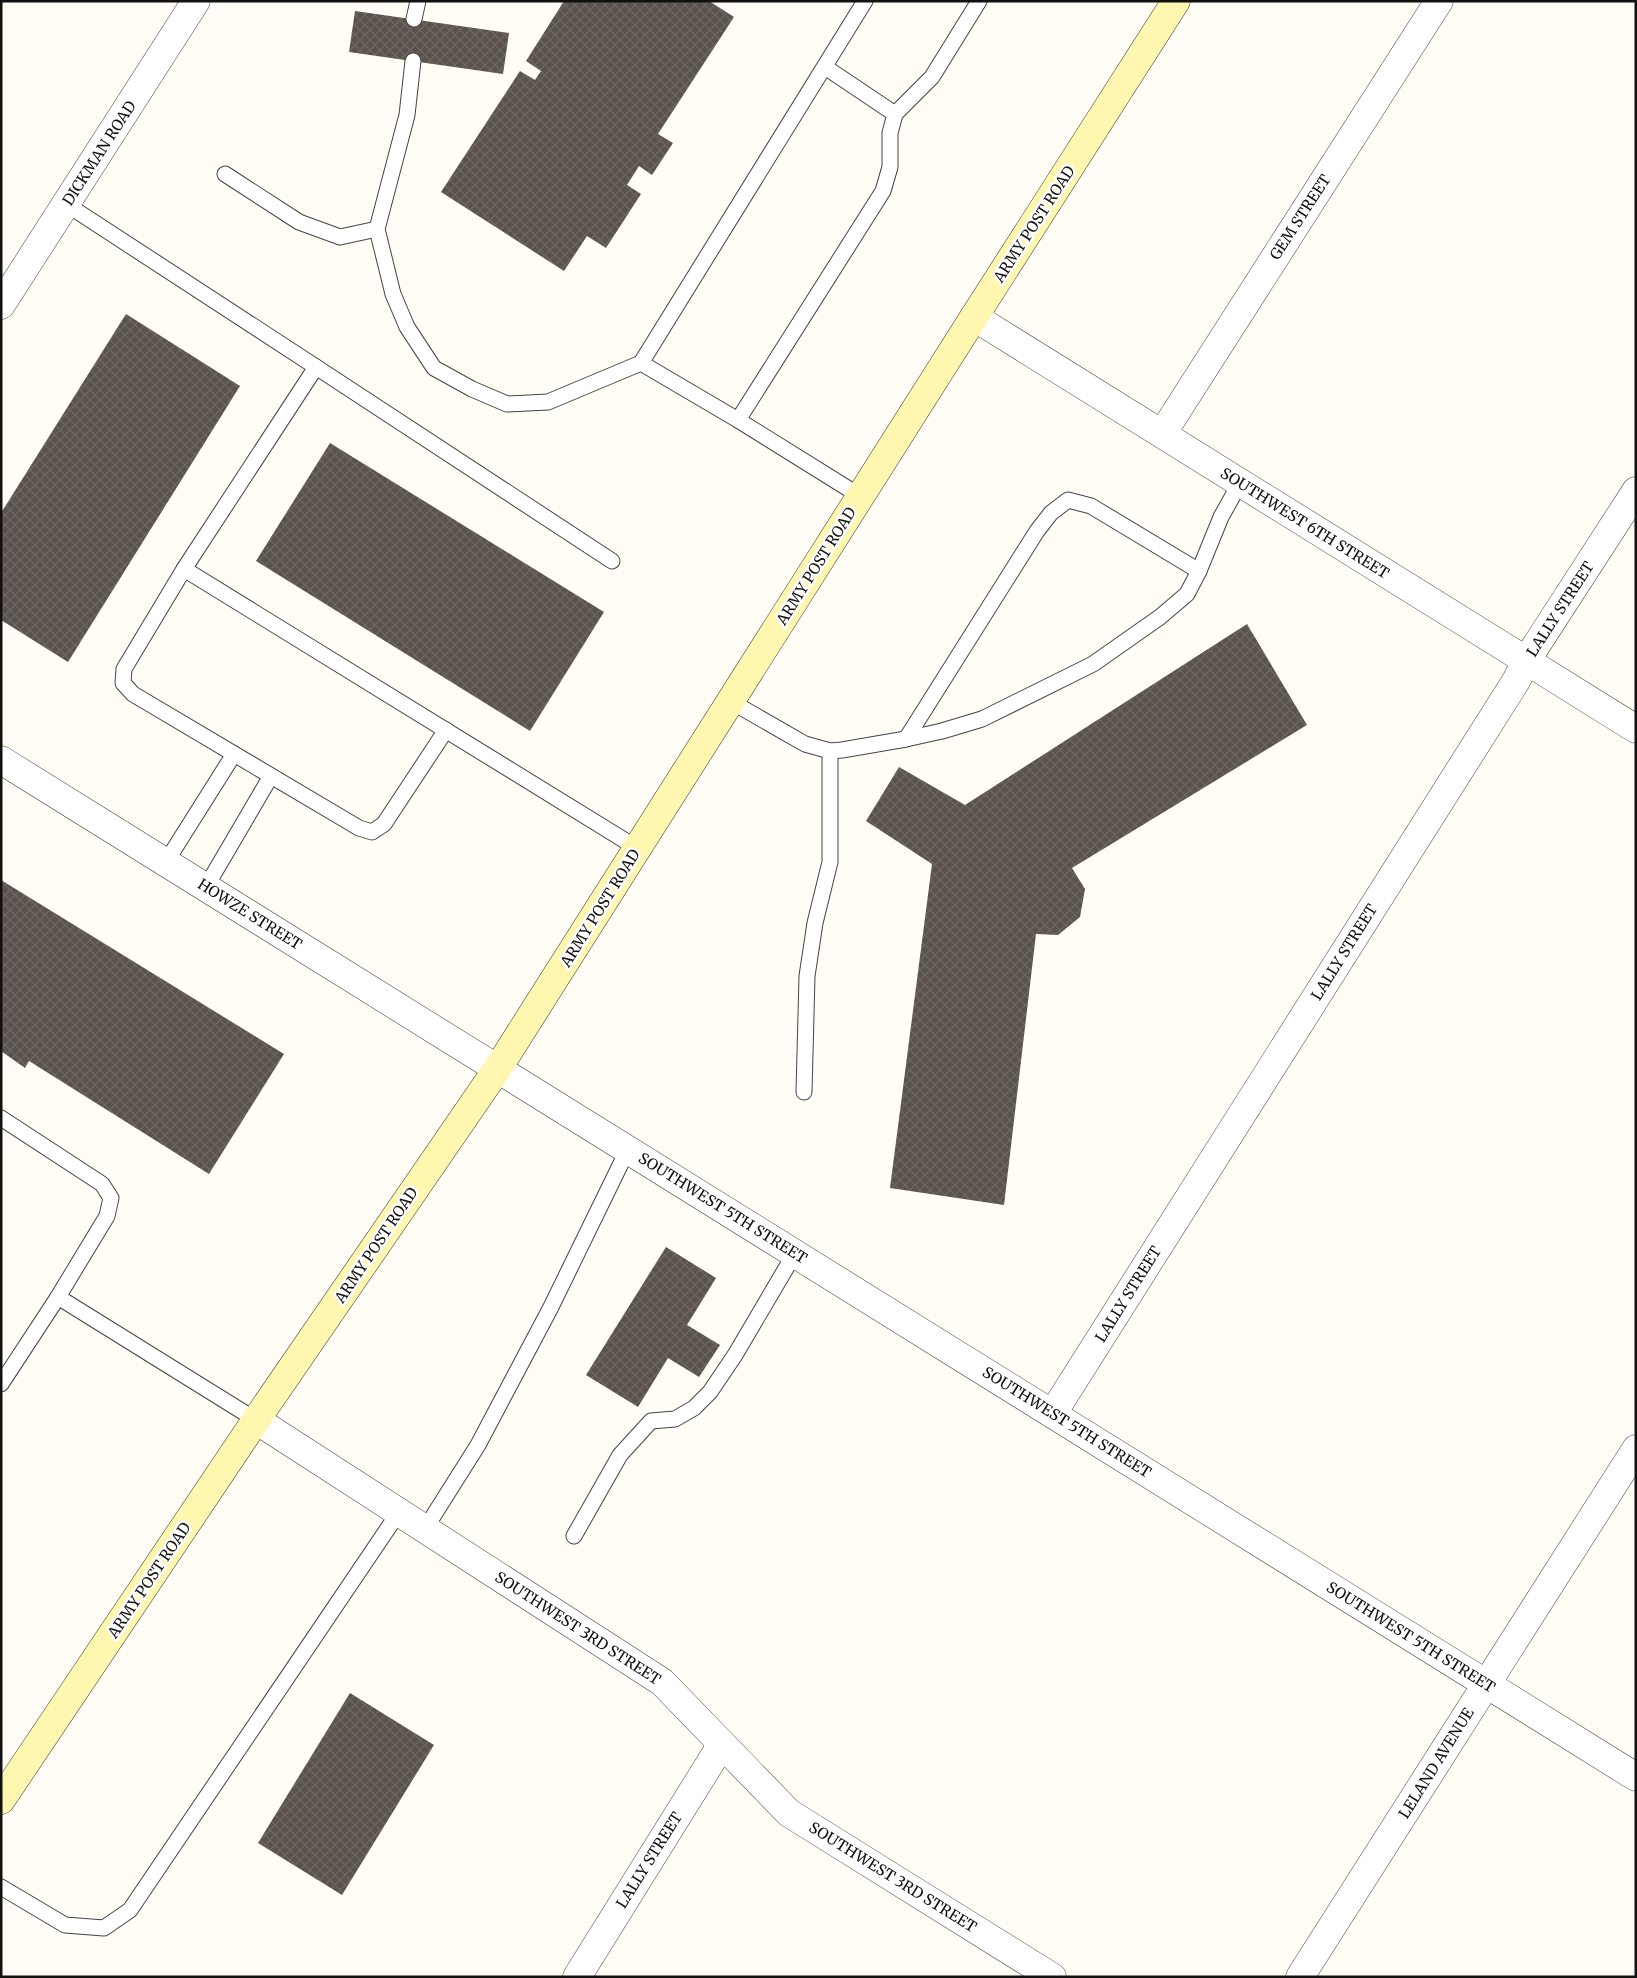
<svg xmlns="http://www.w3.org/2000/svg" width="1637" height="1978" font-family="Merriweather,serif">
<defs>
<pattern id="building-cross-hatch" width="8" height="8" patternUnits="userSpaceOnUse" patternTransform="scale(1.25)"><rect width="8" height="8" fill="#5a524d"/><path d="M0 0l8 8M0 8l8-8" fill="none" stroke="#6d6662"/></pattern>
</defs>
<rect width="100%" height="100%" fill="#fffdf5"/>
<g fill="url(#building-cross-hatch)">
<path d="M564,1H709L734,17L658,134L673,143L652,175L639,166L627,185L641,194L606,248L587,236L564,271L441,192L520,71L535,80L541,71L526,61Z"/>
<path d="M355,11L509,33L503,74L349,52Z"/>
<path d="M126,314L240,386L68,662L1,620V513Z"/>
<path d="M330,443L604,612L530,731L256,561Z"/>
<path d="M1247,624L1307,725L1072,868L1085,889L1080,917L1058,935L1036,934L1004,1205L890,1188L932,864L866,821L899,767L965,805Z"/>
<path d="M1,880L284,1054L209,1174L29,1061L25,1068L1,1051Z"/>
<path d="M666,1247L716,1278L687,1325L720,1345L699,1377L668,1358L638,1407L586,1375Z"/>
<path d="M350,1693L434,1745L342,1895L258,1843Z"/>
</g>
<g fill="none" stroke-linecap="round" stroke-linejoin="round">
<g stroke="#444" stroke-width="17">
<g id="service">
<path d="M414,19L418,1"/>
<path d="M413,61L407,115L377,229L393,294L407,327L434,368L472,389L507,404L548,402L641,363L738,420L860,496"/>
<path d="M825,67L895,114"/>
<path d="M225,174L299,222L340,237L377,229"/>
<path d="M66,204L316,367L184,569L637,848"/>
<path d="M641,363L865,1"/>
<path d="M316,367L612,561"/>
<path d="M738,420L883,191L890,167V133L895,114L932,77L979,1"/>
<path d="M184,569L124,669L123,683L133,694L359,828L372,832L384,824L446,730"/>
<path d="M730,701L805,744L830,751L842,750L906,739L942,731L982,719L1093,664L1160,617L1187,594L1199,571L1221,517L1240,483"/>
<path d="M906,739L1037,531L1051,513L1068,500L1091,506L1199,571"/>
<path d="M166,862L234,754"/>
<path d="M206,887L271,776"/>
<path d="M804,1092L807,976L815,923L830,862V751"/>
<path d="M1,1118L102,1184L111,1198L107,1216L58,1297L256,1420"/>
<path d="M1,1384L58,1297"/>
<path d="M425,1529L478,1445L551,1307L628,1149"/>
<path d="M574,1536L620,1455L651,1421L675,1419L694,1408L710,1392L735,1355L795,1253"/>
<path d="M1,1887L65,1925L104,1928L130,1910L399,1512"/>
</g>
</g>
<g stroke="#444" stroke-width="29">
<g id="minor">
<path d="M1,305L196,1"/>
<path d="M974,317L1636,729"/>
<path d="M1162,434L1439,1"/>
<path d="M1,760L1636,1777"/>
<path d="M1053,1413L1516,681L1526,661L1636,491"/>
<path d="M256,1420L662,1682L789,1813L1052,1977"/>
<path d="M577,1977L722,1744"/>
<path d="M1300,1977L1636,1449"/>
</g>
</g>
<g stroke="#333" stroke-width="29">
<path id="secondary" d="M1,1800L256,1420L498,1068L974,317L1176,1"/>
</g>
<use href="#service" stroke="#fff" stroke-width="15"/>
<use href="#minor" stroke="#fff" stroke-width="28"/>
<use href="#secondary" stroke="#fff6b0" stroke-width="28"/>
</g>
<g text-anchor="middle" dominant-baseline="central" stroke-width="5" stroke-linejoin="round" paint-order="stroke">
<g font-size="15" fill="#111" stroke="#fff">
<text transform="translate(99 153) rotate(-57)">DICKMAN ROAD</text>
<text transform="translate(1300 217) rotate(-57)">GEM STREET</text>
<text transform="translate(1034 224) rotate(-57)">ARMY POST ROAD</text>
<text transform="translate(1305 523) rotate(32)">SOUTHWEST 6TH STREET</text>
<text transform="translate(816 566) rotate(-58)">ARMY POST ROAD</text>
<text transform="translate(1560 609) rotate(-57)">LALLY STREET</text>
<text transform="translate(600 908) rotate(-58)">ARMY POST ROAD</text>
<text transform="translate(250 914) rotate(32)">HOWZE STREET</text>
<text transform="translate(1344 952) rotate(-58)">LALLY STREET</text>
<text transform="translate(723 1208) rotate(32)">SOUTHWEST 5TH STREET</text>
<text transform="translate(376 1245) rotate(-56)">ARMY POST ROAD</text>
<text transform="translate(1128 1294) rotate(-58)">LALLY STREET</text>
<text transform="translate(1067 1422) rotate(32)">SOUTHWEST 5TH STREET</text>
<text transform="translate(149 1580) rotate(-56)">ARMY POST ROAD</text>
<text transform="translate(578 1628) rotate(33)">SOUTHWEST 3RD STREET</text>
<text transform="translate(1411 1637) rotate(32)">SOUTHWEST 5TH STREET</text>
<text transform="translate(1436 1763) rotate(-58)">LELAND AVENUE</text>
<text transform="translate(649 1860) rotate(-58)">LALLY STREET</text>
<text transform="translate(893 1877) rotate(32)">SOUTHWEST 3RD STREET</text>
</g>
</g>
<rect width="1637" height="1978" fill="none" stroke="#111111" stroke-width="5"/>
</svg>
